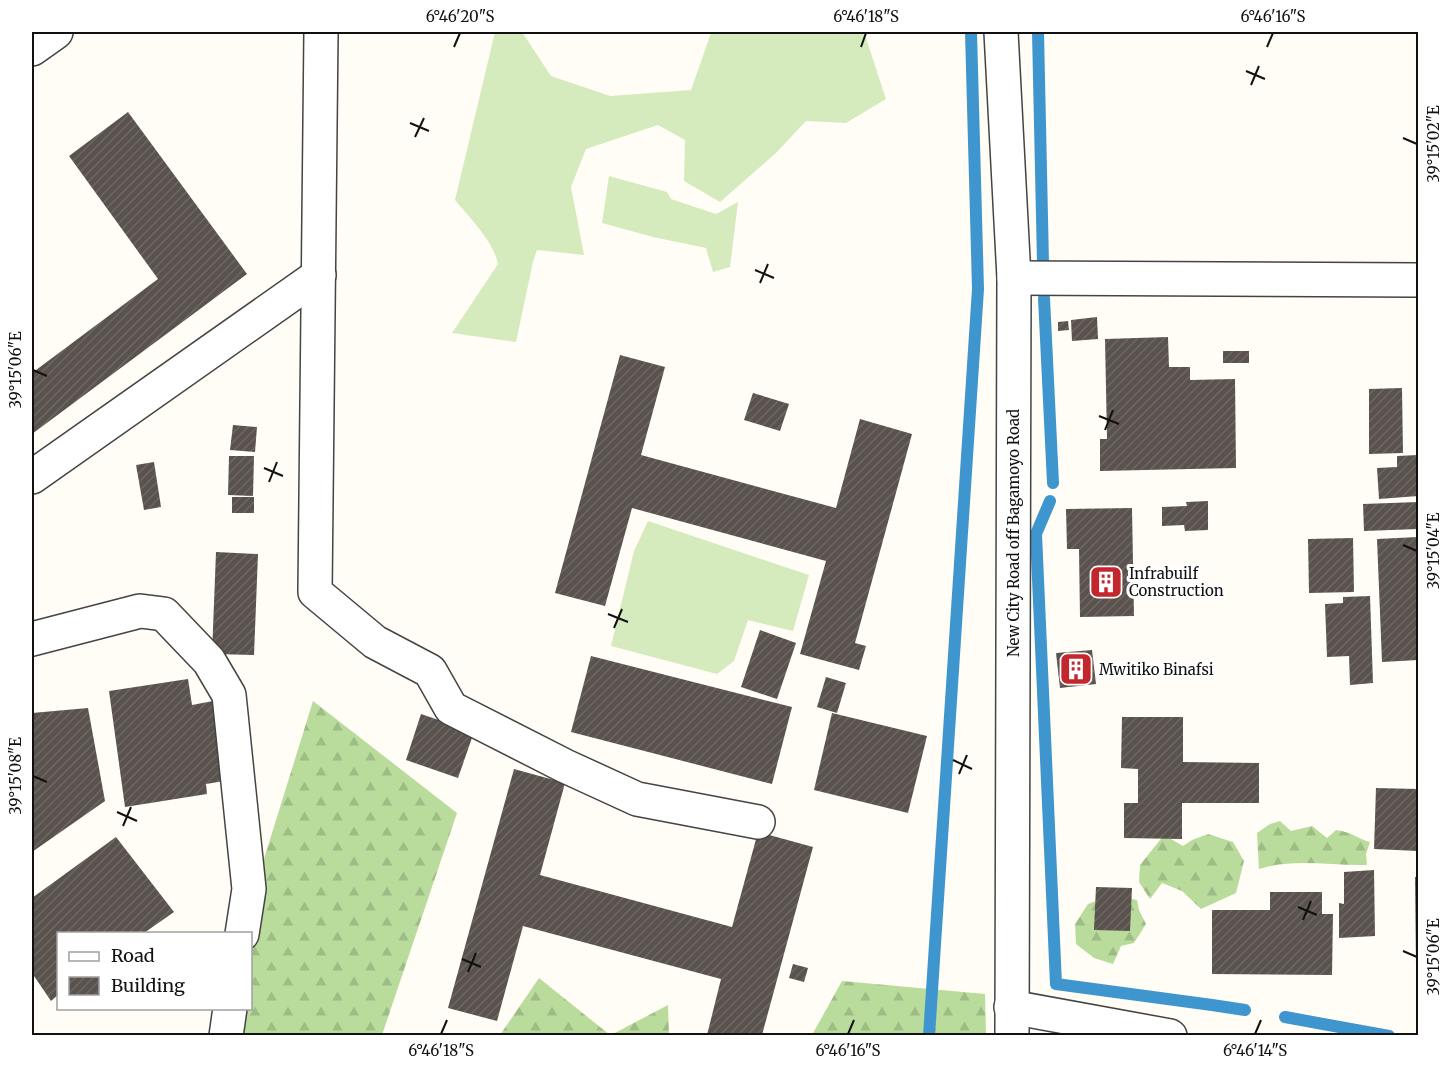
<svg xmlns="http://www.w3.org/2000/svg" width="1450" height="1067" font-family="Merriweather,serif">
<defs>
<pattern id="forest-firs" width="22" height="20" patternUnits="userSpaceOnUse" patternTransform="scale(1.5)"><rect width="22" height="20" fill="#b9dc9c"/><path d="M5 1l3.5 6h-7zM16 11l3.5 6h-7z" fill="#9ebc85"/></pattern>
<pattern id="building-hatch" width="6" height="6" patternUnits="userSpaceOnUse" patternTransform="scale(1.5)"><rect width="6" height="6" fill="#5a524d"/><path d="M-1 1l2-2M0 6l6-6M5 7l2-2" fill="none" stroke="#6d6662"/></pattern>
</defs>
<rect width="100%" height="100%" fill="#fffdf5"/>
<g fill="#d5ebbd">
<path d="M495,32H522L551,76L610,96L691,90L711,33L715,32H864L886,99L846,123L806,121L776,153L720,202L684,181L685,140L658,125L586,149L571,187L584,255L537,250L533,262L516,342L452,333L498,264C494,242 469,217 455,200Z"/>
<path d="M609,176L667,192L671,199L716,214L738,202L730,267L713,272L706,248L653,237L602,223Z"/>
<path d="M648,521L809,575L793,631L748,620L734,661L717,674L611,646L634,551Z"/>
</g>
<g fill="url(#forest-firs)">
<path d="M313,701L457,813L382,1035L210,1036L218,1009L250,1008V934L241,933Z"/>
<path d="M1280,821L1291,831L1312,826L1327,838L1336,830C1352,832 1356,838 1370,842L1366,854L1367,865C1331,866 1294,858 1259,869L1257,833L1270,824Z"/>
<path d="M1208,834L1233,842L1244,861L1236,893L1201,909L1182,891L1162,883L1150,899L1139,882L1140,865L1164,835L1183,846L1192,840Z"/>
<path d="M1112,895L1137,900L1139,910L1146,924L1134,943L1121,946L1113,964L1094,958L1076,944L1075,924L1088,904Z"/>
<path d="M539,978L610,1035H500Z"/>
<path d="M842,981L985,994L986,1035H812Z"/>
<path d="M668,1005L669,1035H611Z"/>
</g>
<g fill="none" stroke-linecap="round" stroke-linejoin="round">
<g stroke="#3f96cf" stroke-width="12">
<path d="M1038,32L1043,263"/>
<path d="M1044,298L1053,483"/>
<path d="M1050,501L1036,534L1056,984L1212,1005L1245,1010"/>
<path d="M1285,1017L1389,1036"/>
<path d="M929,1036L978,289L971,32"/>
</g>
</g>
<g fill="url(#building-hatch)">
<path d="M128,112L247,274L32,434V373L158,279L69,156Z"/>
<path d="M1097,317L1098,339L1072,341L1071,320Z"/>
<path d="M1068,321L1069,330L1058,331V322Z"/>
<path d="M1168,337L1169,367H1190V380L1235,379L1236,468L1100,471V439H1107L1105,339Z"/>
<rect x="1223" y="351" width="26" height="12"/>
<path d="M620,355L665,367L641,455L836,508L860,419L912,434L855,643L866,646L859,670L800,654L826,561L632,508L605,606L555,593Z"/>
<path d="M1402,388L1403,453L1369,454V389Z"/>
<path d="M753,393L789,404L780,431L744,420Z"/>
<path d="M233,425L257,427L255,452L230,450Z"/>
<path d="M1418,455V496L1379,499L1377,468L1397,467V456Z"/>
<path d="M229,456H254L253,496L228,495Z"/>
<path d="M154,462L161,507L144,510L136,465Z"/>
<rect x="232" y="497" width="22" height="16"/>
<path d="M1208,501V530L1185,531L1184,525L1162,526V507L1187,506L1186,502Z"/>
<path d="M1418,502V529L1364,531L1363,504Z"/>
<path d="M1132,508L1134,616L1080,617L1079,549H1067L1066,509Z"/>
<path d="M1418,537V660L1382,662L1377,539Z"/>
<path d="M1353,538L1354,592L1309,593L1308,539Z"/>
<path d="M216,552L258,554L254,655L212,654Z"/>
<path d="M1370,596L1373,683L1350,685L1349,656L1327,657L1325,604L1343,603V597Z"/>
<path d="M760,630L796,643L777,699L741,687Z"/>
<path d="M1092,650L1096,684L1060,688L1056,653Z"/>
<path d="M591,656L792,707L772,784L571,732Z"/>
<path d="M826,677L846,683L837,713L817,707Z"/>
<path d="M188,679L192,705L213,701L224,781L206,784L207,794L125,807L109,691Z"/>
<path d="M88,708L105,801L32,852V770L33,769L32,750V713Z"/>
<path d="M832,713L927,736L908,813L814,790Z"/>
<path d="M421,714L474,732L458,778L406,760Z"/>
<path d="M1122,717H1183V762L1259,763V803H1182V839L1124,838V803H1138V769L1121,768Z"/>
<path d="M514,769L565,783L540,875L732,927L758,832L813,847L762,1035H707L721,979L523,926L497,1021L448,1008Z"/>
<path d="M1376,788L1418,789V851L1374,849Z"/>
<path d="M116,837L174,912L144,933H58V995L51,1001L32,973V898Z"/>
<path d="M1374,870L1375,936L1339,938V903L1344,904V872Z"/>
<path d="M1415,877H1418V965H1416Z"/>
<path d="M1096,887L1132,888L1130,931L1094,930Z"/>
<path d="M1270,892H1322V914H1333L1332,975L1212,974V910H1270Z"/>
<path d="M793,964L808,968L804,982L789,978Z"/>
</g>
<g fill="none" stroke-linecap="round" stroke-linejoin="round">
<g stroke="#444" stroke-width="36">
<g id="minor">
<path d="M321,32L315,592L375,642L430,671L451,708L565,766L637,799L758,822"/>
<path d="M1001,32L1014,278L1012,1036"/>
<path d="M32,49L56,32"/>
<path d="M1014,278L1418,280"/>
<path d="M32,477L319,275"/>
<path d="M32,639L140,611L164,614L209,661L229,695L249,889L242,934"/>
<path d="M1011,1007L1170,1036"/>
<path d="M226,1036L230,1008"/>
</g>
</g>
<use href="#minor" stroke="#fff" stroke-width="33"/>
</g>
<path fill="none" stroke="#111" stroke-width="2" d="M454,47L460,33M861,47L866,33M1267,47L1273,33M1246,71L1265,79M1251,85L1259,66M410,123L429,131M415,137L424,118M1403,138L1417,144M755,270L774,278M760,283L768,264M33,370L47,376M1099,416L1119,424M1105,430L1113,410M264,468L283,476M269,482L277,462M1403,545L1417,551M608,614L628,622M614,628L622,609M953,760L972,769M959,774L967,755M33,776L47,782M117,812L137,821M123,826L131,807M1298,907L1317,915M1303,920L1311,901M1403,951L1417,957M462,959L481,967M468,972L476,953M441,1034L447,1020M848,1034L854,1020M1255,1034L1261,1020"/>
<defs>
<g id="building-square" transform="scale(1.725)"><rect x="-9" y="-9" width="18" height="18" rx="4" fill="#c4262e" stroke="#fff"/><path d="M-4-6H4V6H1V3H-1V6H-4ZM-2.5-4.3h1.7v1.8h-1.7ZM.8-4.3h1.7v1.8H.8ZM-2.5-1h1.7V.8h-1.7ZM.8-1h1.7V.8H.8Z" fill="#fff"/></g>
</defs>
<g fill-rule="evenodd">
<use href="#building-square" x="1106" y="582"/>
<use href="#building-square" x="1076" y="669"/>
</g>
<g text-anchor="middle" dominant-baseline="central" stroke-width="6" stroke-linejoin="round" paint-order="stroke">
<g font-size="15" fill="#111" stroke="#fff">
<text transform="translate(1013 533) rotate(-90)">New City Road off Bagamoyo Road</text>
</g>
<g font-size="15" fill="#111" stroke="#fff" text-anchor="start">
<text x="1129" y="573">Infrabuilf<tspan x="1129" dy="17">Construction</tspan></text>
<text x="1099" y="669">Mwitiko Binafsi</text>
</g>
</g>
<rect width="1450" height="1067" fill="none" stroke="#ffffff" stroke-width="66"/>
<rect x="57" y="932" width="195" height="78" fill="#ffffff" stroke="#a0a0a0" stroke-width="1.5"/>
<rect x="69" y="952" width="30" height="9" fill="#ffffff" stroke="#a0a0a0" stroke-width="1.5"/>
<text x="111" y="962" font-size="18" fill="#111111">Road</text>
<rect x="69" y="977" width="30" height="18" fill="url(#building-hatch)" stroke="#a0a0a0" stroke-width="1.5"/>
<text x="111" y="992" font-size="18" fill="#111111">Building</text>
<rect x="33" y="33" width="1384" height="1001" fill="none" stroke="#111" stroke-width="2"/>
<g font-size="15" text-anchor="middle" fill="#111">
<text x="460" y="22">6°46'20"S</text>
<text x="866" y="22">6°46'18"S</text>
<text x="1273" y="22">6°46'16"S</text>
<text transform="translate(1434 144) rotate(-90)" y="5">39°15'02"E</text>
<text transform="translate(16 370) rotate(-90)" y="5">39°15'06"E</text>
<text transform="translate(1434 551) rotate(-90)" y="5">39°15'04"E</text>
<text transform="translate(16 776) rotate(-90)" y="5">39°15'08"E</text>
<text transform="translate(1434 957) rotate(-90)" y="5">39°15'06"E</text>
<text x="441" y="1056">6°46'18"S</text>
<text x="848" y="1056">6°46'16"S</text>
<text x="1255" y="1056">6°46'14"S</text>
</g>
</svg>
